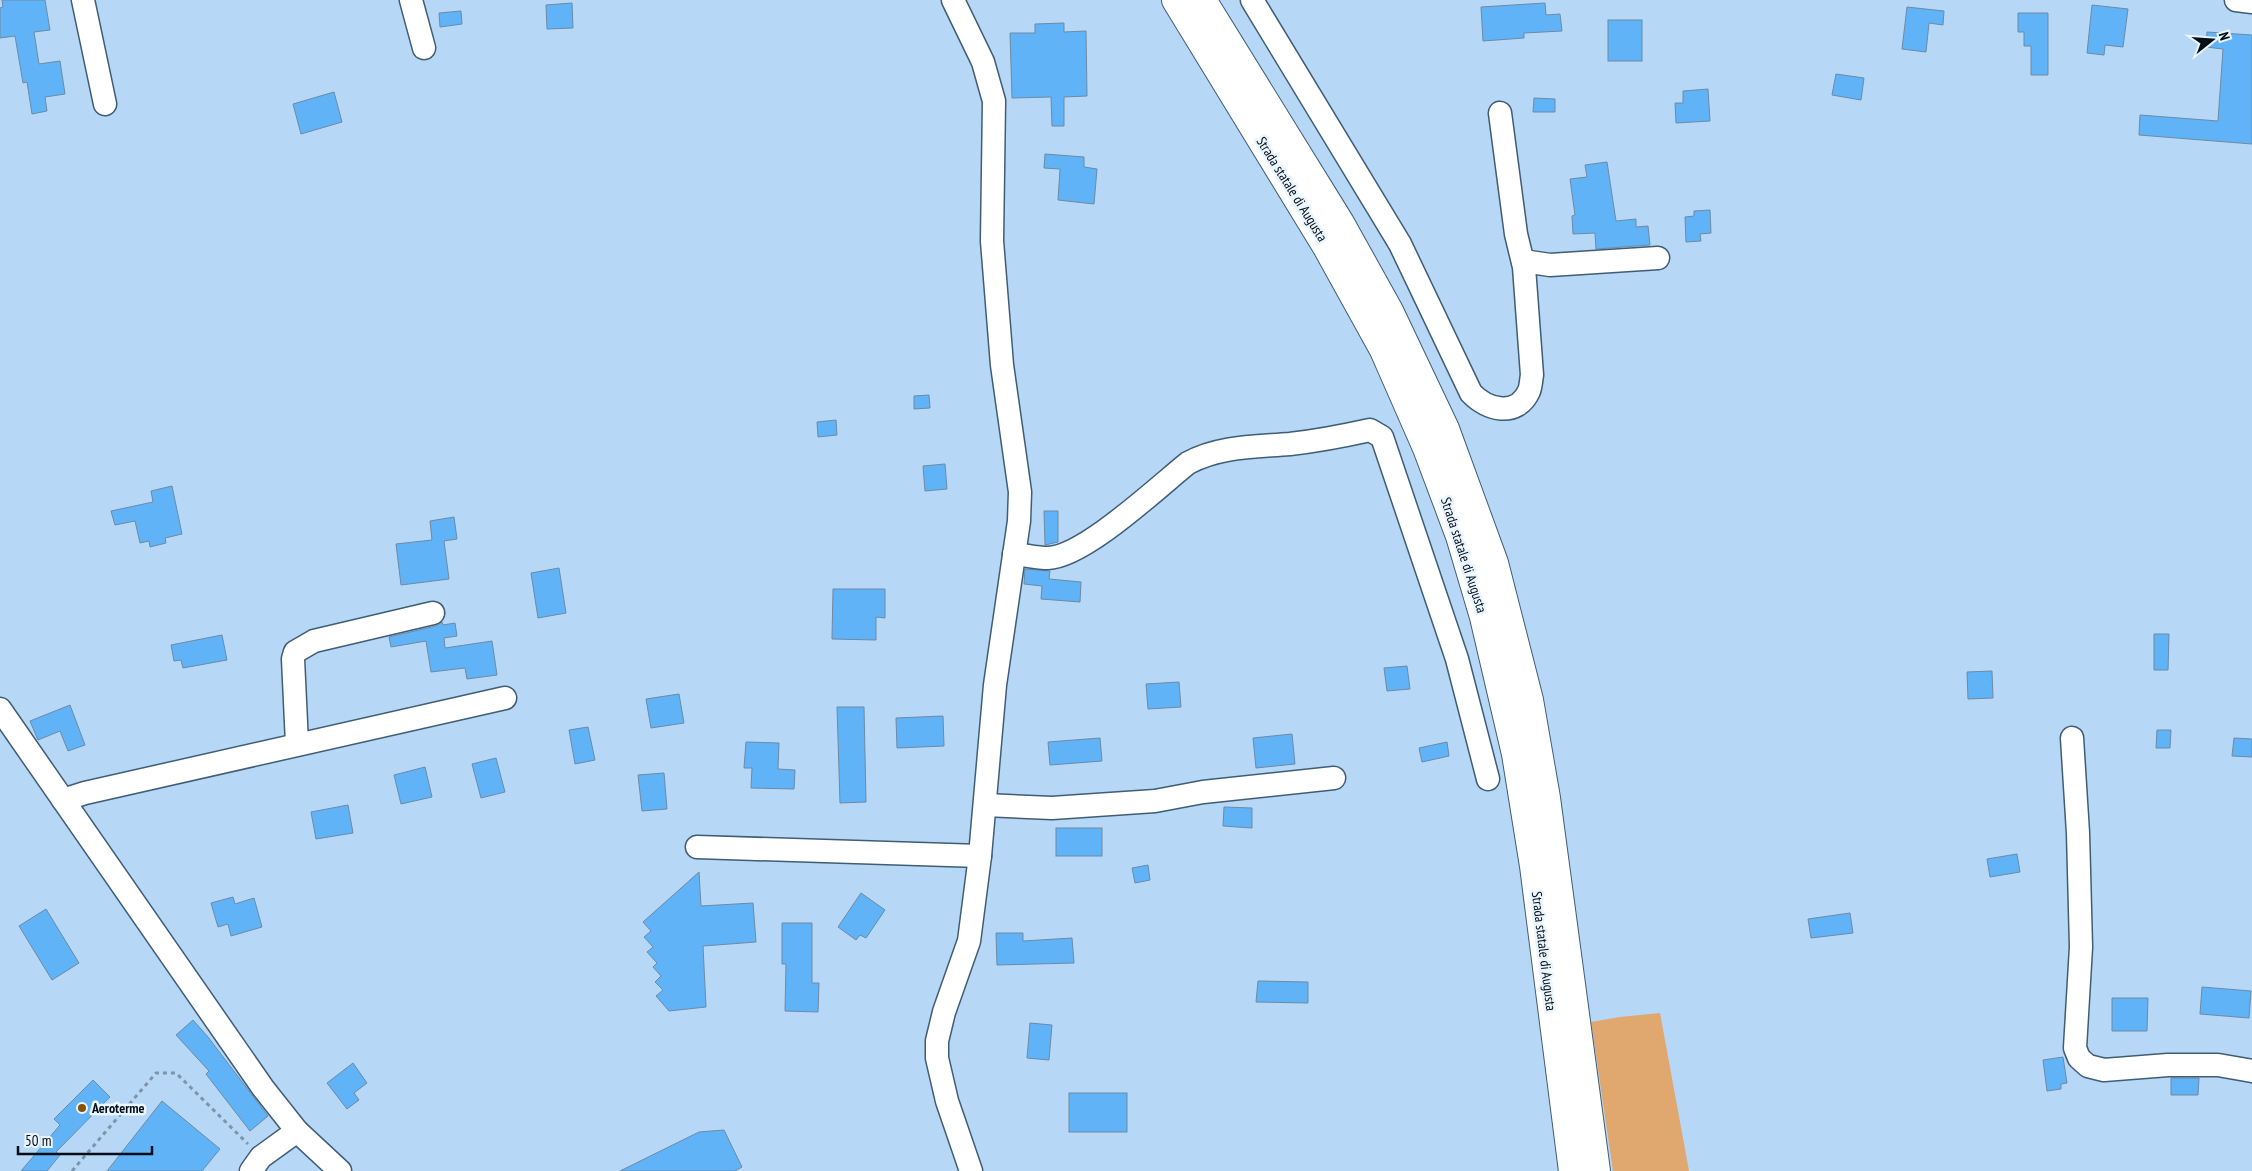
<svg xmlns="http://www.w3.org/2000/svg" width="2252" height="1171" font-family="'PT Sans Narrow',sans-serif">
<rect width="100%" height="100%" fill="#b6d7f5"/>
<path fill="#e0a76f" d="M1660,1013L1689,1171H1613L1591,1022L1620,1017Z"/>
<g fill="#60b3f6" stroke="#6c8ba6">
<path d="M2,0H45L50,30L34,32L39,64L60,61L65,94L45,97L47,111L32,114L27,82L23,83L15,36L0,38V8L3,7Z"/>
<path d="M572,3L573,28L547,29L546,5Z"/>
<path d="M1545,3L1546,15L1560,14L1562,31L1524,33V38L1483,41L1481,7Z"/>
<path d="M2092,5L2128,9L2123,47L2105,45L2104,55L2087,53Z"/>
<path d="M1907,7L1944,11L1943,25L1929,23L1926,52L1902,49Z"/>
<path d="M461,11L462,24L440,27L439,13Z"/>
<path d="M2018,13H2048V75H2031V46H2024V32H2018Z"/>
<rect x="1608" y="20" width="34" height="41"/>
<path d="M1064,23V32L1086,31L1087,96L1064,97V126H1052L1051,97L1012,98L1010,33H1035V24Z"/>
<path d="M2207,32L2252,35V144L2139,135L2140,115L2218,121L2223,49L2206,47Z"/>
<path d="M1836,74L1864,78L1861,100L1832,95Z"/>
<path d="M1708,89L1710,121L1676,123L1675,103H1683V91Z"/>
<path d="M334,92L342,122L301,134L293,104Z"/>
<path d="M1534,98L1555,99V112H1533Z"/>
<path d="M1045,154L1084,157V167L1097,169L1094,204L1058,200L1060,169L1044,168Z"/>
<path d="M1607,162L1616,221L1636,219V227L1648,226L1650,245L1596,249L1595,233L1573,234L1572,216L1575,215L1570,179L1587,177L1585,165Z"/>
<path d="M1710,210L1711,233L1700,234L1701,241L1686,242L1685,217L1694,216V211Z"/>
<path d="M929,395L930,408L914,409V396Z"/>
<path d="M836,420L837,435L818,437L817,422Z"/>
<path d="M945,464L947,489L925,491L923,466Z"/>
<path d="M172,486L182,534L165,538L166,543L150,547L149,541L140,543L135,521L115,525L111,511L153,502L151,491Z"/>
<path d="M1044,511H1058V542L1045,545Z"/>
<path d="M454,517L457,539L444,541L449,579L401,585L396,544L432,540L430,521Z"/>
<path d="M559,568L566,613L538,618L531,573Z"/>
<path d="M1025,569L1050,571L1049,579L1081,582L1080,602L1041,599L1042,586L1024,584Z"/>
<path d="M833,589H885V618L876,617V640L832,639Z"/>
<path d="M442,622L443,625L455,623L457,636L444,638L445,648L492,641L497,675L467,679L465,668L431,672L426,641L391,647L389,637L436,626Z"/>
<path d="M2154,634H2169L2168,670H2154Z"/>
<path d="M222,635L227,660L183,668L181,660L174,661L171,645Z"/>
<path d="M1407,666L1410,689L1387,691L1384,668Z"/>
<path d="M1992,671L1993,698L1968,699L1967,672Z"/>
<path d="M1179,682L1181,707L1148,709L1146,684Z"/>
<path d="M679,694L684,723L651,728L646,699Z"/>
<path d="M70,705L85,745L68,751L60,731L38,740L30,721Z"/>
<path d="M837,707H864L866,802L840,803Z"/>
<path d="M943,716L944,746L897,748L896,718Z"/>
<path d="M588,727L595,760L575,764L569,730Z"/>
<path d="M2157,730H2171L2170,748H2156Z"/>
<path d="M1292,734L1295,764L1256,768L1253,738Z"/>
<path d="M1100,738L1102,761L1050,765L1048,742Z"/>
<path d="M2234,738L2252,739V757L2232,756Z"/>
<path d="M746,742L779,743L778,769L795,770L794,789L751,788L752,768H744Z"/>
<path d="M1447,742L1449,756L1422,762L1419,748Z"/>
<path d="M496,758L505,792L481,798L472,764Z"/>
<path d="M425,767L432,797L401,804L394,775Z"/>
<path d="M664,773L667,809L642,811L638,775Z"/>
<path d="M348,805L353,833L316,839L311,812Z"/>
<path d="M1224,807L1252,808V828L1223,826Z"/>
<rect x="1056" y="828" width="46" height="28"/>
<path d="M2017,854L2020,872L1990,877L1987,859Z"/>
<path d="M1148,865L1150,880L1135,883L1132,868Z"/>
<path d="M699,872L701,906L753,903L756,942L703,946L706,1007L669,1011L656,996L663,990L655,982L661,976L653,967L657,963L647,952L653,947L644,937L651,931L643,922Z"/>
<path d="M861,893L885,910L866,938L860,935L856,940L838,927Z"/>
<path d="M233,897L235,904L254,898L262,927L231,936L228,924L218,927L211,903Z"/>
<path d="M46,909L79,963L52,980L19,926Z"/>
<path d="M1850,913L1853,933L1811,938L1808,919Z"/>
<path d="M782,923H812V983H819L818,1012L785,1011L786,964H782Z"/>
<path d="M996,933H1023V941L1072,938L1074,963L997,965Z"/>
<path d="M1258,981L1308,982V1003L1256,1002Z"/>
<path d="M2202,987L2251,991L2249,1018L2200,1014Z"/>
<path d="M2112,998H2148L2147,1031H2112Z"/>
<path d="M193,1020L208,1037L268,1116L250,1131L206,1074L209,1071L176,1035Z"/>
<path d="M1030,1023L1052,1025L1049,1060L1027,1058Z"/>
<path d="M2063,1057L2067,1083L2061,1084V1089L2047,1091L2043,1060Z"/>
<path d="M353,1063L367,1083L354,1093L359,1100L347,1109L327,1083Z"/>
<path d="M2171,1078H2199L2198,1095H2171Z"/>
<path d="M93,1080L110,1097L56,1152L60,1155L47,1171H21L60,1125L54,1119Z"/>
<rect x="1069" y="1093" width="58" height="39"/>
<path d="M162,1101L220,1149L202,1171H107Z"/>
<path d="M724,1130L742,1167L735,1171H620L699,1132Z"/>
</g>
<g fill="none" stroke-linecap="round" stroke-linejoin="round">
<g stroke="#405d76" stroke-width="25">
<g id="minor">
<path d="M83,0L105,104"/>
<path d="M411,0L424,48"/>
<path d="M953,0L983,62L994,101L992,241L1002,365L1020,492L1019,521L995,685L980,856L969,941L944,1012L937,1041V1058L947,1101L971,1171"/>
<path d="M1252,0L1400,244L1471,393C1487,410 1517,418 1529,391C1531,386 1531,380 1532,375L1524,267L1516,234L1500,113"/>
<path d="M2236,0L2252,2"/>
<path d="M1523,261L1550,265L1658,258"/>
<path d="M1014,554C1025,555 1037,558 1048,558C1084,557 1158,487 1188,463C1220,446 1254,447 1290,444C1317,441 1343,436 1370,430L1382,437L1457,659L1488,779"/>
<path d="M0,709L263,1088L297,1131L340,1171"/>
<path d="M2072,738L2078,833L2081,947L2075,1048L2079,1058L2088,1066L2104,1070L2168,1065H2218L2252,1071"/>
<path d="M297,744L293,659L295,652L314,641L433,613"/>
<path d="M63,800L85,793L505,698"/>
<path d="M985,805L1052,808L1155,801L1203,792L1334,778"/>
<path d="M697,847L980,856"/>
<path d="M251,1171L261,1157L297,1131"/>
</g>
</g>
<g stroke="#405d76" stroke-width="30">
<g id="major">
<path d="M1176,0L1327,247L1384,350L1427,448L1460,536L1484,617L1516,754L1534,866L1573,1171"/>
<path d="M1202,0L1340,223L1389,311L1445,429L1494,563L1529,700L1546,798L1596,1171"/>
</g>
</g>
<path stroke="#7c95ad" stroke-width="3" stroke-dasharray="4 4" stroke-linecap="butt" d="M72,1171L156,1073H176L248,1144"/>
<use href="#minor" stroke="#fff" stroke-width="22"/>
<use href="#major" stroke="#fff" stroke-width="28"/>
</g>
<circle fill="#895104" stroke="#ebf5fe" stroke-width="2" cx="82" cy="1108" r="5"/>
<g text-anchor="middle" dominant-baseline="central" stroke-width="5" stroke-linejoin="round" paint-order="stroke">
<g font-size="14" fill="#040e18" stroke="#ebf5fe">
<text transform="translate(1292 189) rotate(58)">Strada statale di Augusta</text>
<text transform="translate(1464 555) rotate(72)">Strada statale di Augusta</text>
<text transform="translate(1544 951) rotate(83)">Strada statale di Augusta</text>
</g>
<g font-size="14" font-weight="bold" fill="#040e18" stroke="#ebf5fe" text-anchor="start">
<text x="92" y="1108">Aeroterme</text>
</g>
</g>
<g transform="translate(2212 40) rotate(73)" stroke="#ebf5fe" stroke-width="4" paint-order="stroke">
<path d="M0-4L9 19L0 12L-9 19Z" fill="#040e18"/>
<text y="-8" font-size="14" font-weight="bold" text-anchor="middle" fill="#040e18">N</text>
</g>
<path d="M18 1146v8h134v-8" fill="none" stroke="#040e18" stroke-width="2.5"/>
<text x="25" y="1146" font-size="15" fill="#040e18" stroke="#ebf5fe" stroke-width="4" paint-order="stroke">50 m</text>
</svg>
